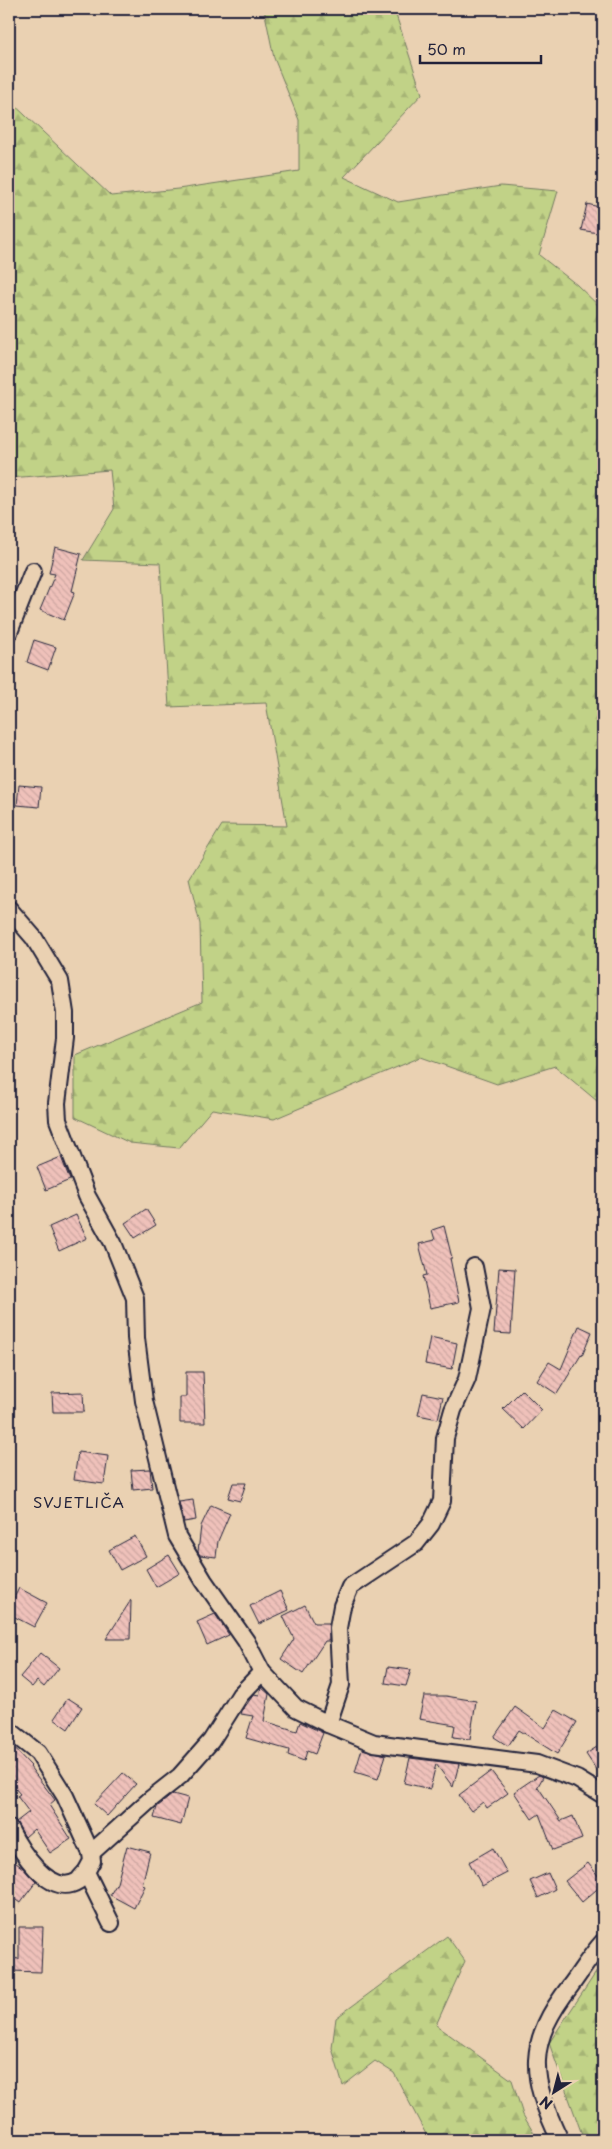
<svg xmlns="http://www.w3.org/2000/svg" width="612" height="2149" font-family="'Playpen Sans',sans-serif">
<defs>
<pattern id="forest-firs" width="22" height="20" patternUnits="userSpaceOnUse" patternTransform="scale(1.25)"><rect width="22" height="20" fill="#c1d287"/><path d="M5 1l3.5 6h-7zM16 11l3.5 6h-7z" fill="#a6b475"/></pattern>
<pattern id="building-back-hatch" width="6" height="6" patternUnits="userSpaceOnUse" patternTransform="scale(1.25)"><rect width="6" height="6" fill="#efc1ba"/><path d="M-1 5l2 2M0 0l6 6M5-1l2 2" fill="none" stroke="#cda6a1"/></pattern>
</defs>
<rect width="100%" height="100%" fill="#ead1b2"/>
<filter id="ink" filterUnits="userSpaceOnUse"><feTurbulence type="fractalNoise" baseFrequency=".02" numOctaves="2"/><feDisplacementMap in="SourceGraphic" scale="10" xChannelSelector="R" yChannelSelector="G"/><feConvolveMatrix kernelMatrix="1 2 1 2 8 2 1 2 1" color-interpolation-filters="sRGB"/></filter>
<g filter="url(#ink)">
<g fill="url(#forest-firs)" stroke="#727a61">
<path d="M264,9H368L395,12L422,94L344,177L398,202L501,186L558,191L539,255L577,285L603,310V1106L555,1066L497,1084L421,1057L274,1119L212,1109L179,1148L130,1143L75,1117V1055L202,1002L200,924L189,879L222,825L287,826L266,703L169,707L160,563L83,560L114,509L110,470L9,478V100L111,196L178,189L299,171V120L274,58Z"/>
<path d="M447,1936L465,1961L436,2025L512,2080L523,2115L538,2140H429L394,2073L375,2061L343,2086L332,2048L336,2018Z"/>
<path d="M603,1962V2140H584L549,2043Z"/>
</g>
<g fill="url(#building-back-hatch)" stroke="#22223b">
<path d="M587,204L603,208V234L581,230Z"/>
<path d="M55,547L81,554L72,591L75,592L64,620L40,610L55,574L49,573Z"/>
<path d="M34,640L56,647L48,670L27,662Z"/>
<path d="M19,785L41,787L39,807L17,805Z"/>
<path d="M61,1157L70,1180L46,1190L37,1167Z"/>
<path d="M146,1209L156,1225L135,1238L125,1223Z"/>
<path d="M76,1215L87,1238L59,1251L49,1227Z"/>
<path d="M444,1226L452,1258H450L459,1302L430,1308L423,1276L427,1275L419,1244L435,1240L432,1230Z"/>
<path d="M499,1268L515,1269L511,1334L494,1333Z"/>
<path d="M579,1326L592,1332L582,1356L581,1355L557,1394L537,1381L549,1362L561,1369Z"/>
<path d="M430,1337L457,1343L452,1369L425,1364Z"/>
<path d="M186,1372H203L205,1423H180V1397H186Z"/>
<path d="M522,1390L542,1410L524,1429L503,1409Z"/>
<path d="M83,1392L84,1412H53L52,1393Z"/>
<path d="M423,1393L443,1397L438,1419L418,1415Z"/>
<path d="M78,1452L108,1456L104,1484L74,1480Z"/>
<path d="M150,1469L152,1488L133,1490L131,1470Z"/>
<path d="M233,1483H246L240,1501L228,1498Z"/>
<path d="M193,1500L196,1520L184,1522L179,1502Z"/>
<path d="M211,1505L230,1513L218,1541L216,1557L200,1555L198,1552L201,1526Z"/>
<path d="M135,1536L146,1556L120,1570L109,1550Z"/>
<path d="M169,1555L180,1573L156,1587L146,1569Z"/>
<path d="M19,1588L47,1603L34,1627L9,1614V1608Z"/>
<path d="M280,1591L289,1610L259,1624L250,1606Z"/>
<path d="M131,1600L130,1639H106Z"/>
<path d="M305,1605L314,1623H329V1641H325L303,1674L281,1659L294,1639L283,1616Z"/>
<path d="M215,1614L229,1635L207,1645L197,1622Z"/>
<path d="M40,1653L59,1668L44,1687L37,1681L32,1687L20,1677Z"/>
<path d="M388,1667L411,1670L406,1686L385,1683Z"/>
<path d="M261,1687L269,1694L264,1721L297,1731L300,1722L323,1733L315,1754L307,1751L304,1761L288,1755L289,1750L246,1738L253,1716L241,1714L242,1711L254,1694L259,1695Z"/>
<path d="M424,1696H446L476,1701L470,1739L453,1737L455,1725L419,1719Z"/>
<path d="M68,1698L82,1707L68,1729L54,1719Z"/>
<path d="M515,1707L545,1728L556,1710L577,1722L557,1754L519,1730L508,1746L494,1737Z"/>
<path d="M9,1743L31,1766L30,1767L55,1800L49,1805L71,1839L50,1853L34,1829L25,1837L16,1822L29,1812L17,1796L20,1794L9,1781Z"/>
<path d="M603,1743V1780L586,1754Z"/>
<path d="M362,1749L386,1755L378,1779L355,1772Z"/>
<path d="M410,1758L459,1764L453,1787L436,1764L430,1789L404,1783Z"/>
<path d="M491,1771L508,1793L487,1808L483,1802L471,1811L459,1795Z"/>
<path d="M123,1773L136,1784L107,1816L94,1804Z"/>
<path d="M539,1775L543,1777L537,1788L538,1787L561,1821L573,1816L582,1839L553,1850L539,1814L532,1819L514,1792Z"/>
<path d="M173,1794L188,1798L181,1825L154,1818L157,1807Z"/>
<path d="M127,1846L150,1852L142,1885L145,1886L134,1908L110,1895L117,1883Z"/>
<path d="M493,1848L507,1873L482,1886L469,1862Z"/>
<path d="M9,1858L23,1868L36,1882L20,1903L9,1895Z"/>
<path d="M588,1863L603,1882V1884L582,1902L565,1881Z"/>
<path d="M548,1873L555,1889L538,1898L530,1881Z"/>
<path d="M19,1927H43L41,1972L11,1971L12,1958L19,1959Z"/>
</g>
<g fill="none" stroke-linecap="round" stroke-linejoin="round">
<g stroke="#22223b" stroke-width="20">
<g id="street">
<path d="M9,632L33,571"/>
<path d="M9,909L34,938L60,981L65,1013V1038L57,1103L58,1120L87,1196L113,1243L135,1298L136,1338L144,1401L177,1536L204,1581L246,1641L262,1672L296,1708L328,1724L374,1743L537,1764L577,1779L603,1795"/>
<path d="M328,1724L341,1685L338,1628L342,1606L350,1587L416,1543L431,1524L442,1501L445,1438L453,1410L467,1379L482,1308L474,1267"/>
<path d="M9,1730L38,1753L65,1796L91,1853L92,1861L86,1872L111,1923"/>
<path d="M9,1828C19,1848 49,1899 78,1881C80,1879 83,1874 86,1872"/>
<path d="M91,1853L152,1798L180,1776L211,1741L240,1695L262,1672"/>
<path d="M560,2140C529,2076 526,2043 571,1985C582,1970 591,1955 603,1942"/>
</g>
</g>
<use href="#street" stroke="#ead1b2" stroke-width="16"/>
</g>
</g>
<g text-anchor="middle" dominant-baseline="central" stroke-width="4" stroke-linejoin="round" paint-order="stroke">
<g font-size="15" letter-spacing="1" fill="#22223b" stroke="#ead1b2">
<text x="79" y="1501">SVJETLIČA</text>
</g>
</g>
<rect width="612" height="2149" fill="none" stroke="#ead1b2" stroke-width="30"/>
<rect x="15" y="15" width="582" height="2119" fill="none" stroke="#22223b" stroke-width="2" filter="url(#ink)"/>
<g transform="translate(554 2092) rotate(216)" stroke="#ead1b2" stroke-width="4" paint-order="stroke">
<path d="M0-4L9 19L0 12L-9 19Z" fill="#22223b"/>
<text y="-8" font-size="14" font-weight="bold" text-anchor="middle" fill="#22223b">N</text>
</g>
<path d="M420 55v8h121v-8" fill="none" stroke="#22223b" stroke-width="2.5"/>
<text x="427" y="55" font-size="15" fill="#22223b" stroke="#ead1b2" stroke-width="4" paint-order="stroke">50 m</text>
</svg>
